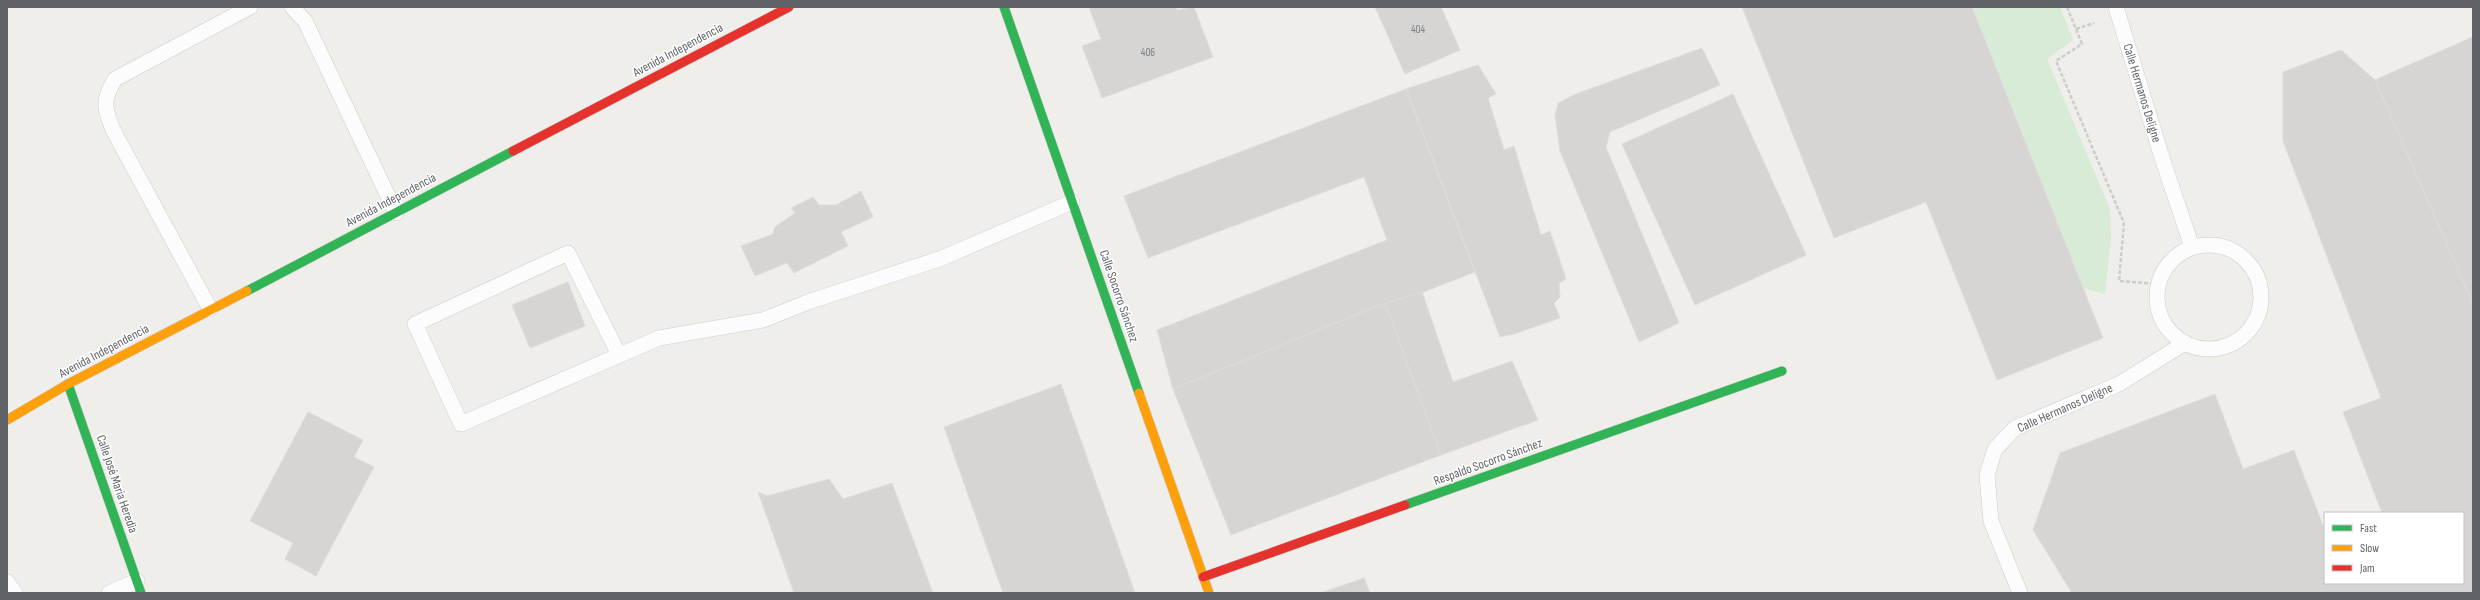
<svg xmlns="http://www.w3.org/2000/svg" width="2480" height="600" font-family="'Sofia Sans Condensed',sans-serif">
<rect width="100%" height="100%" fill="#efeeea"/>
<path fill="#d8ebd6" d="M1972,7H2060L2073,40L2047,59L2110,209L2111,239L2105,294L2083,288Z"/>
<g fill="#d6d5d3" stroke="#deddd9">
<path d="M1089,7H1176L1177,10L1194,7L1213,57L1102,98L1082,46L1101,39Z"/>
<path d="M1375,7H1441L1460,50L1405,74Z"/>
<path d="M1742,7H1972L2103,338L1997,380L1926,202L1834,238Z"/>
<path d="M2473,37V593H2072L2033,530L2060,453L2215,394L2243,469L2294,450L2325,531V583H2463V513H2382L2343,412L2381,398L2283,141V72L2341,50L2375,80Z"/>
<path d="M2473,37V304L2375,80Z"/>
<path d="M1702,48L1720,85L1610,132L1606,147L1679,323L1639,342L1560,151L1555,116L1558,103L1576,94Z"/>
<path d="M1478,65L1496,94L1488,98L1504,150L1514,146L1541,235L1550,231L1566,279L1559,283L1560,297L1554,303L1560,318L1514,334L1500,337L1406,89Z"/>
<path d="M1406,89L1475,272L1173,389L1157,330L1387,240L1364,177L1148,258L1124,196Z"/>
<path d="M1733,94L1806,255L1695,305L1622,144Z"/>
<path d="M861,191L873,217L841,232L848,246L794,273L787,263L755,276L741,246L773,234L775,227L795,213L791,208L813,197L819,205H836Z"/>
<path d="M568,282L585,326L530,348L512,305Z"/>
<path d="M1422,292L1453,382L1512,361L1538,420L1441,455L1381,305Z"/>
<path d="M1385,303L1441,455L1231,535L1173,389Z"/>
<path d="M1061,384L1135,593H1003L944,427Z"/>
<path d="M308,412L363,440L354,457L374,467L316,576L285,559L293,543L250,521Z"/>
<path d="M829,479L843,499L892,483L933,593H794L758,492L767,496Z"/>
<path d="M1364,578L1370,593H1321Z"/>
</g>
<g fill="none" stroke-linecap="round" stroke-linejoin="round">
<g stroke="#cbcccc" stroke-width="16">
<g id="lane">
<path d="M292,7L305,21L396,213"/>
<path d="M2116,7L2163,161L2192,247"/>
<circle cx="2209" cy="297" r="52"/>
<path d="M210,309L113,130C104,107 102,101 115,79L250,7"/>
<path d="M619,355L568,253L415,324L461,424L659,338L763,320L808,302L942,258L1072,202"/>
<path d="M7,582L15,593"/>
<path d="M109,593L137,581"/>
<path d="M2020,593L1991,521L1987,475L1995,449L2015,428L2119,384L2185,343"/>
</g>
</g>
<g stroke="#cacacb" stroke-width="10">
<g id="fast">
<path d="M1004,7L1139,393"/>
<path d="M247,291L513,151"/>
<path d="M68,384L141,593"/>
<path d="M1405,505L1782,371"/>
</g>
</g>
<g stroke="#cacacb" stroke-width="10">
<g id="slow">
<path d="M1139,393L1209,593"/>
<path d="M7,420L68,384L247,291"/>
</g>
</g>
<g stroke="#cacacb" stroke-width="10">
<g id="jam">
<path d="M513,151L789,7"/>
<path d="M1203,577L1405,505"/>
</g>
</g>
<g stroke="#cacfcc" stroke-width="2.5" stroke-dasharray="4 2" stroke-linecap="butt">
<path d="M2067,7L2082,44L2056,61L2124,223L2119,281L2158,284"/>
<path d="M2076,29L2094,23"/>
</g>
<use href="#lane" stroke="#fdfcfc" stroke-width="15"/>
<use href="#fast" stroke="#30b455" stroke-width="9"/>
<use href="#slow" stroke="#ff9f0a" stroke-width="9"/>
<use href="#jam" stroke="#e5322d" stroke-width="9"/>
</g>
<g text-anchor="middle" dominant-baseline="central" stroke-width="3" stroke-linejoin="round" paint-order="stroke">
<g font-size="11" fill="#7e8184">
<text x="1418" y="29">404</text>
<text x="1148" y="52">406</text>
</g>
<g font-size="13" fill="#5f6368" stroke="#fff">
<text transform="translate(678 50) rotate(-28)">Avenida Independencia</text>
<text transform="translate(2142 93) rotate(73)">Calle Hermanos Deligne</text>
<text transform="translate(391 200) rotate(-28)">Avenida Independencia</text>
<text transform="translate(1119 296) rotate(71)">Calle Socorro Sánchez</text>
<text transform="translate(104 351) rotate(-28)">Avenida Independencia</text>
<text transform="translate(2065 408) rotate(-24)">Calle Hermanos Deligne</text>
<text transform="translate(1488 462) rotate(-20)">Respaldo Socorro Sánchez</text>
<text transform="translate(117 484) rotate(71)">Calle José Maria Heredia</text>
</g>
</g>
<rect width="2480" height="600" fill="none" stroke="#5f6368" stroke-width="16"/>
<rect x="2324" y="512" width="140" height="72" fill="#ffffff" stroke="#bfc1c3"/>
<rect x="2332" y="525" width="20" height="6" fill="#30b455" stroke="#bfc1c3"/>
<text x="2360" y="532" font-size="12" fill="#5f6368">Fast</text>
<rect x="2332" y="545" width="20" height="6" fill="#ff9f0a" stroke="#bfc1c3"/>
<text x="2360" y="552" font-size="12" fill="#5f6368">Slow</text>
<rect x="2332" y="565" width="20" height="6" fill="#e5322d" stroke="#bfc1c3"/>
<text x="2360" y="572" font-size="12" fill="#5f6368">Jam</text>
</svg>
